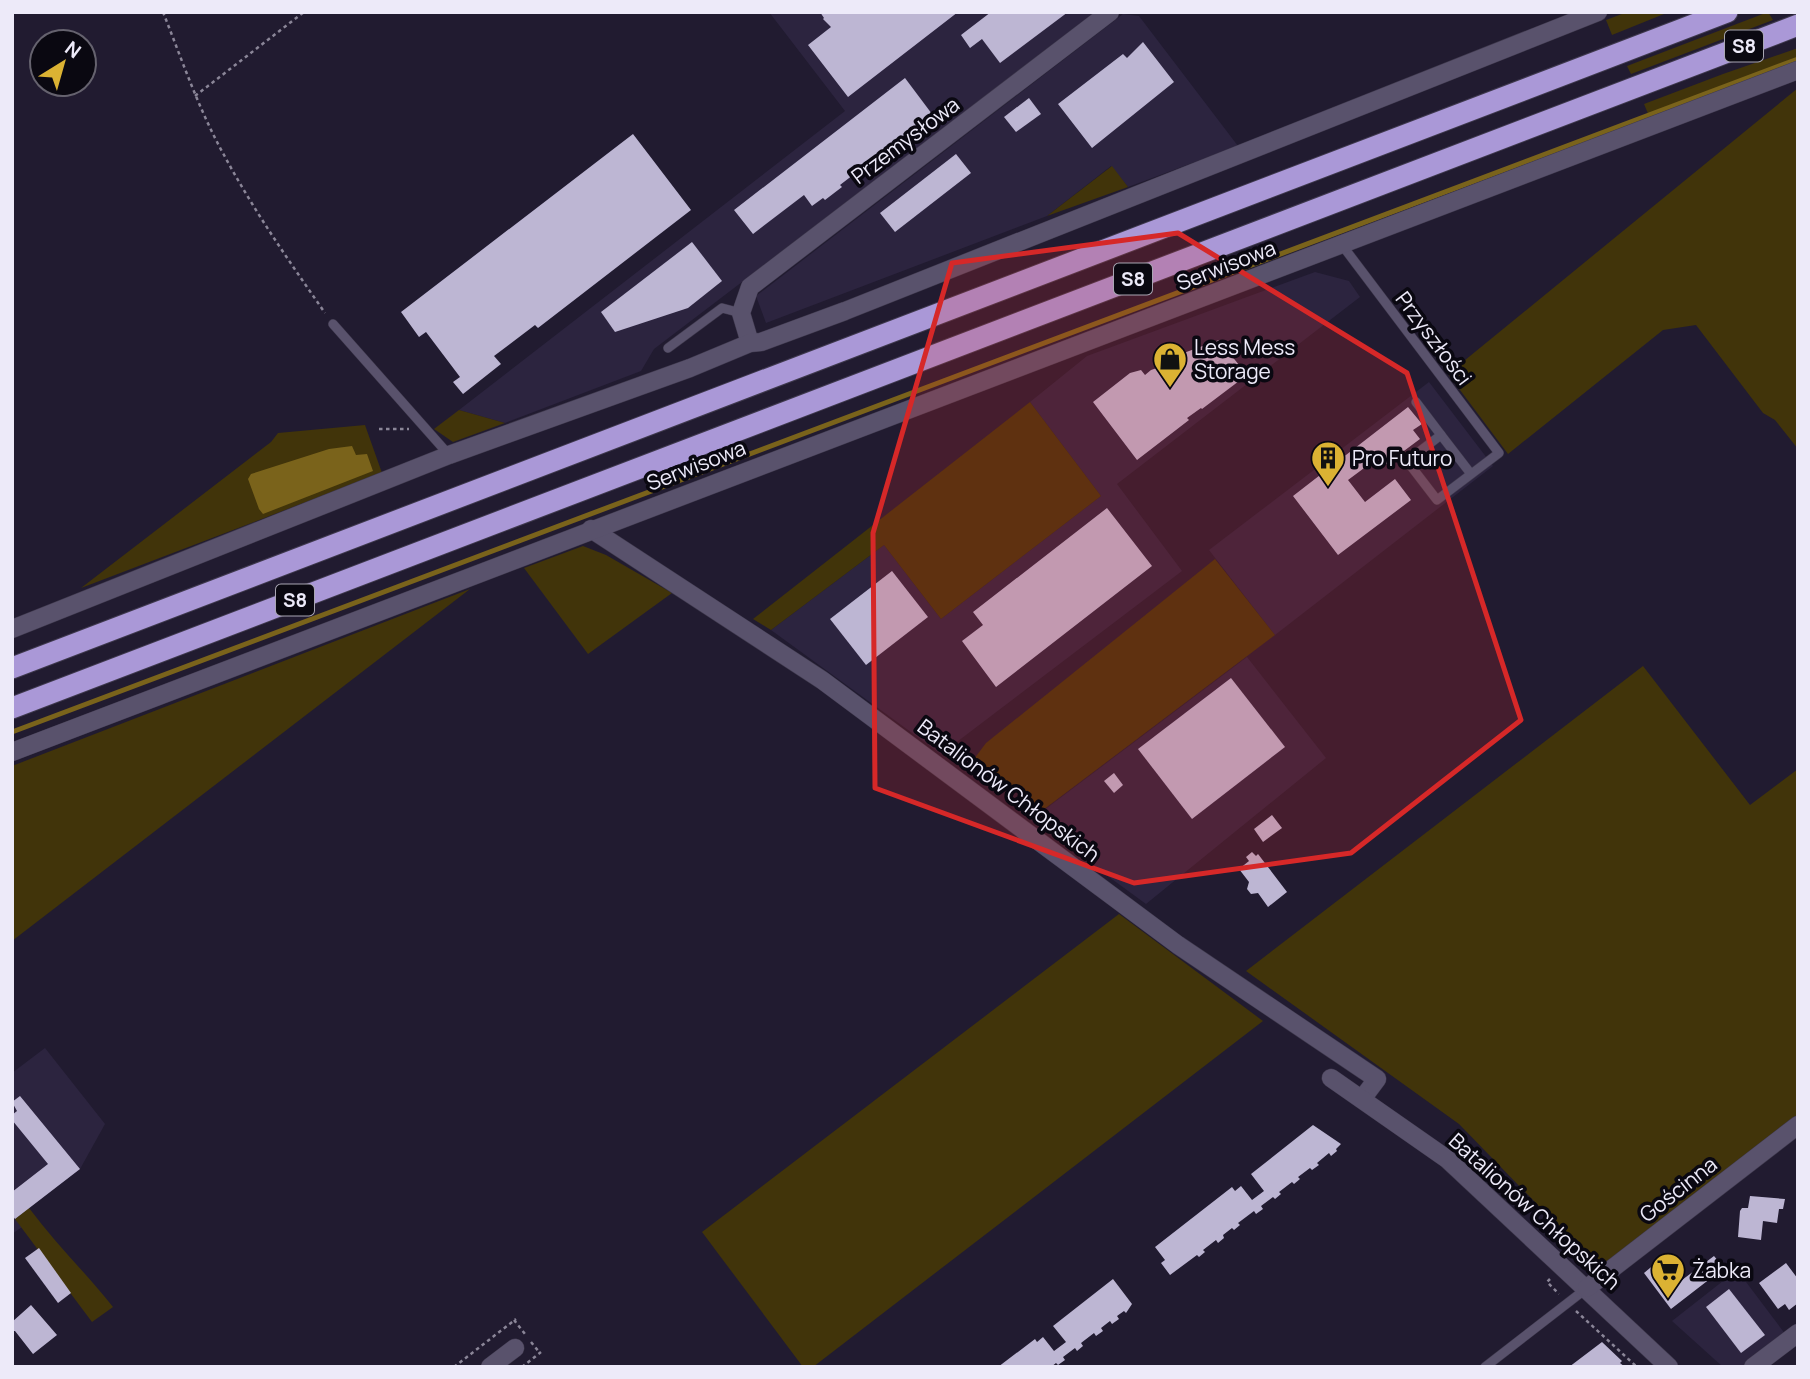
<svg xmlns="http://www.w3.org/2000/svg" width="1810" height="1379" font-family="Manrope,sans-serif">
<rect width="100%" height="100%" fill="#211b30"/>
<g fill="#2c243f">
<path d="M769,12H1097L654,349L641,371L505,423L459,410L845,111Z"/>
<path d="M1123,14L1139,16L1238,146L1128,187L1111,166L1047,216L766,323L756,296Z"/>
<path d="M1315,272L1349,281L1360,297L1117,484L1182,571L941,754L771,630L884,545L941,619L1101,496L1030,402L1087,356Z"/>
<path d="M1429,382L1493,466L1275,635L1209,550Z"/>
<path d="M1247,657L1326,758L1146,904L1031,820Z"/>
<path d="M45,1048L105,1124L80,1169L16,1218L22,1227L12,1234V1073Z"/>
<path d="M1737,1270L1786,1335L1743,1367H1723L1672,1321Z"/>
</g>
<g fill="#41340a">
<path d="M1627,12H1669L1612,35L1606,20Z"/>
<path d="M1768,12L1773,20L1631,74L1627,66Z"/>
<path d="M1798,48V64L1651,121L1644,104L1723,74Z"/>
<path d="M1798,88V449L1775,420L1763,413L1696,325L1663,330L1508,454L1448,374Z"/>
<path d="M1112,166L1128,187L1047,216Z"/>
<path d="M1030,402L1101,496L941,619L884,545L771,630L753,619Z"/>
<path d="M459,410L505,423L453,442L434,429Z"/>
<path d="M365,425L382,473L81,588L271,442L278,433Z"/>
<path d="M583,546L606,555L672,593L588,654L524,568Z"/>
<path d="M1215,559L1275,635L1043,810L974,759L986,743Z"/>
<path d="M470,589L12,941V766Z"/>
<path d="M1643,666L1750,805L1798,769V1117L1600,1269L1459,1124L1246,971Z"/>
<path d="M1119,914L1263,1021L813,1367H803L702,1232Z"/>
<path d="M29,1208C55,1243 86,1273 113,1307L92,1322L15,1219Z"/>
</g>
<path fill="#7a631b" d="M352,446L356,455L367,454L373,471L263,514L259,509L248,479L251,474L329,449Z"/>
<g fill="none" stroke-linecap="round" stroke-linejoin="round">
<path stroke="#7a631b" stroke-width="5" d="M12,732L1798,59"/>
</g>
<g fill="#bdb6d3">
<path d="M820,12H958L848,97L808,45L831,27L823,19L824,18Z"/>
<path d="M991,12H1068L1000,63L982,39L970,48L961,35Z"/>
<path d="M1143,42L1174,82L1092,148L1058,104L1123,54L1127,58Z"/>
<path d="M905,78L932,114L840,185L842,187L825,200L823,198L812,206L804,195L753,234L734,210Z"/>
<path d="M1029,98L1041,114L1016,132L1004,117Z"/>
<path d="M633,134L691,210L538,328L535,325L494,356L501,364L463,394L453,382L460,377L426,332L419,337L401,312Z"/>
<path d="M956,154L971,173L895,232L880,213Z"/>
<path d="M692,242L722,281L688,308L615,332L601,312Z"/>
<path d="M1219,340L1247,375L1202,409L1201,408L1187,418L1189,420L1137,460L1093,402L1130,373L1141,370L1145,375L1151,370L1172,363L1170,358Z"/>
<path d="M1408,407L1422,424L1413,430L1420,439L1385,465L1379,457L1348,480L1365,502L1395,479L1411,500L1338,555L1293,496Z"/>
<path d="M1107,508L1152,566L996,687L962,641L983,625L973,612Z"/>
<path d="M892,571L928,617L866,665L830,619Z"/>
<path d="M1231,678L1285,747L1192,819L1138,749Z"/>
<path d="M1114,773L1123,785L1114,793L1104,781Z"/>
<path d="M1272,815L1282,828L1263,842L1254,829Z"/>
<path d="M1252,852L1256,856L1258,854L1287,892L1268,907L1258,893L1251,894L1247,889L1249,882L1239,869L1249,861L1246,857Z"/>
<path d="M20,1096L80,1169L15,1219L12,1215V1192L48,1164L12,1120V1115L17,1111L12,1102Z"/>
<path d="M1313,1125L1341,1144L1336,1149L1337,1151L1331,1156L1329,1153L1317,1163L1319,1165L1312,1170L1310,1168L1298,1177L1300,1179L1294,1184L1292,1182L1279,1192L1281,1194L1275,1199L1273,1197L1261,1206L1263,1209L1256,1214L1254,1211L1238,1223L1240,1225L1234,1230L1232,1228L1223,1235L1224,1238L1218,1243L1216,1240L1203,1250L1205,1252L1199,1257L1197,1255L1170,1275L1161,1263L1165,1260L1155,1247L1232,1187L1235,1191L1241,1186L1252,1200L1264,1191L1251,1174Z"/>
<path d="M1750,1196L1785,1199L1783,1209H1779L1777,1223L1763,1221L1761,1240L1738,1237L1740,1211L1742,1208H1748Z"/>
<path d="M39,1248L71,1293L58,1303L25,1258Z"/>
<path d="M1714,1256L1724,1268L1671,1309L1644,1273L1656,1263L1674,1286Z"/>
<path d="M1786,1263L1798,1279V1303L1789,1310L1785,1304L1778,1309L1759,1283Z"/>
<path d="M1113,1279L1132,1304L1126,1313L1124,1311L1117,1316L1119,1319L1112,1324L1110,1321L1101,1328L1103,1331L1096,1336L1094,1333L1081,1343L1083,1346L1077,1351L1075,1348L1063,1357L1065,1360L1058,1365L1056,1363L1051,1367H998L1035,1339L1037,1342L1043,1337L1054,1351L1066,1342L1053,1326Z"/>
<path d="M1729,1289L1765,1335L1741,1353L1706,1307Z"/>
<path d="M31,1305L57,1335L33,1354L15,1331H12V1322Z"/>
<path d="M1602,1342L1622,1361L1620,1363L1625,1367H1569Z"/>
</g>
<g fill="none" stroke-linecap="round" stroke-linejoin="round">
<g stroke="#3e384c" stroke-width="10">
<g id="lane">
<path d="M1342,245L1499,453L1437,500L1407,461L1441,435L1471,474"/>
<path d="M333,324L449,455"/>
<path d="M668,348L722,308L741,313"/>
<path d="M1416,402L1441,435"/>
<path d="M1485,1367L1587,1288"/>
</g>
</g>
<g stroke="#3e384c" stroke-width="19">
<g id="street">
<path d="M750,343L741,313L750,287L1110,12"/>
<path d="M591,529L822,680L1178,945L1377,1079L1362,1099"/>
<path d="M12,629L449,455L690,368L750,343L761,342L845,311L1598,12"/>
<path d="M12,752L1798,70"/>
<path d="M1331,1078L1447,1159L1669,1367"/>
<path d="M1587,1288L1798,1125"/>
<path d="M490,1367L515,1348"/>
<path d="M1753,1367L1798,1333"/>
</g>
</g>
<g stroke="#3e384c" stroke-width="23">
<g id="highway">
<path d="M12,668L1727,12"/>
<path d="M12,708L1798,25"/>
</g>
</g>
<g stroke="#8b8698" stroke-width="2.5" stroke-dasharray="3.5 3.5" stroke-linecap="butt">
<path d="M163,12C182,60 199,110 224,155C254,211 289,261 325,313"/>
<path d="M195,96L304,12"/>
<path d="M379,429H409"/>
<path d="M1550,1279L1547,1282L1559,1294"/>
<path d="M1576,1311L1637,1367"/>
<path d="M514,1320L525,1334"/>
<path d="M531,1342L540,1353"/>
<path d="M454,1367L516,1319"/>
<path d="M522,1367L541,1352"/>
</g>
<use href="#lane" stroke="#59526c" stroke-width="9"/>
<use href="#street" stroke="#59526c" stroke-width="18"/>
<use href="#highway" stroke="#aa98d7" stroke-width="21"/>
</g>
<path fill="#d62828" fill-opacity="0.2" stroke="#d62828" stroke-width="5" stroke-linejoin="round" d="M1178,233L1407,373L1521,720L1351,853L1134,883L875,788L873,533L952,263Z"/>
<defs>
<g id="shop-pin" transform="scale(1.75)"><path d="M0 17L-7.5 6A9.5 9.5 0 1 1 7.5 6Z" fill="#dbb233" stroke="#0a0811"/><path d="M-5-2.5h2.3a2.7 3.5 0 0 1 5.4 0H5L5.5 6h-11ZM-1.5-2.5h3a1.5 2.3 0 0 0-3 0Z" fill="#111"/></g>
<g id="building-pin" transform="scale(1.75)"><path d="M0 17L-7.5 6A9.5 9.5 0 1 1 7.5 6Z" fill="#dbb233" stroke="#0a0811"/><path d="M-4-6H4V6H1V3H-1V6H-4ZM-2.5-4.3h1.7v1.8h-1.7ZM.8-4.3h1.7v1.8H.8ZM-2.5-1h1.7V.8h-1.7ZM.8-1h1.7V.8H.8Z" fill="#111"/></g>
<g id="supermarket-pin" transform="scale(1.75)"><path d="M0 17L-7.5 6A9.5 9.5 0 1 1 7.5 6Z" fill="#dbb233" stroke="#0a0811"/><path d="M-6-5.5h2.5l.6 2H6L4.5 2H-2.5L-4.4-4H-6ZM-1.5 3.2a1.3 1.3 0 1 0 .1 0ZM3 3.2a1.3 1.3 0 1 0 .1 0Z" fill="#111"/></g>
</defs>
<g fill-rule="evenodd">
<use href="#shop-pin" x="1170" y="359"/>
<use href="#building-pin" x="1328" y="458"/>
<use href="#supermarket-pin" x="1668" y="1270"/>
</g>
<g text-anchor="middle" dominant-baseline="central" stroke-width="7" stroke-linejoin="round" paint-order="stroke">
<g fill="#0a0811" stroke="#a9a6b3" stroke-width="2">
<rect x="1725" y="30.5" width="38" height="31" rx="5"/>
<rect x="1114" y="263.5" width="38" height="31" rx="5"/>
<rect x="276" y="584.5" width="38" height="31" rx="5"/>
</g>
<g font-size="19" font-weight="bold" fill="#edeaf9">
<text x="1744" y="46">S8</text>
<text x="1133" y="279">S8</text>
<text x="295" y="600">S8</text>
</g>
<g font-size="21" fill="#edeaf9" stroke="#0a0811">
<text transform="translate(905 140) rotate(-37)">Przemysłowa</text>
<text transform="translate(1226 265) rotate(-21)">Serwisowa</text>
<text transform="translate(1434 338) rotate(53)">Przyszłości</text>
<text transform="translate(696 465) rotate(-21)">Serwisowa</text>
<text transform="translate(1009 790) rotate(37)">Batalionów Chłopskich</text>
<text transform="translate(1678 1189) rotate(-38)">Gościnna</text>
<text transform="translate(1535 1211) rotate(42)">Batalionów Chłopskich</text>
</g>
<g font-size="21" fill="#edeaf9" stroke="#0a0811" text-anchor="start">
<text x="1194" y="347">Less Mess<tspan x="1194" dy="24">Storage</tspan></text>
<text x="1352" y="458">Pro Futuro</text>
<text x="1692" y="1270">Żabka</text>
</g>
</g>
<rect width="1810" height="1379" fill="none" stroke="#edeaf9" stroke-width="28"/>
<g transform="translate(63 63) rotate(37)"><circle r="33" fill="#0a0811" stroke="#65626e" stroke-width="2"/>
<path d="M0-5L12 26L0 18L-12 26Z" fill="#dbb233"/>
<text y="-10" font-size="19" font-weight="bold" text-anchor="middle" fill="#edeaf9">N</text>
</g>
</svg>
